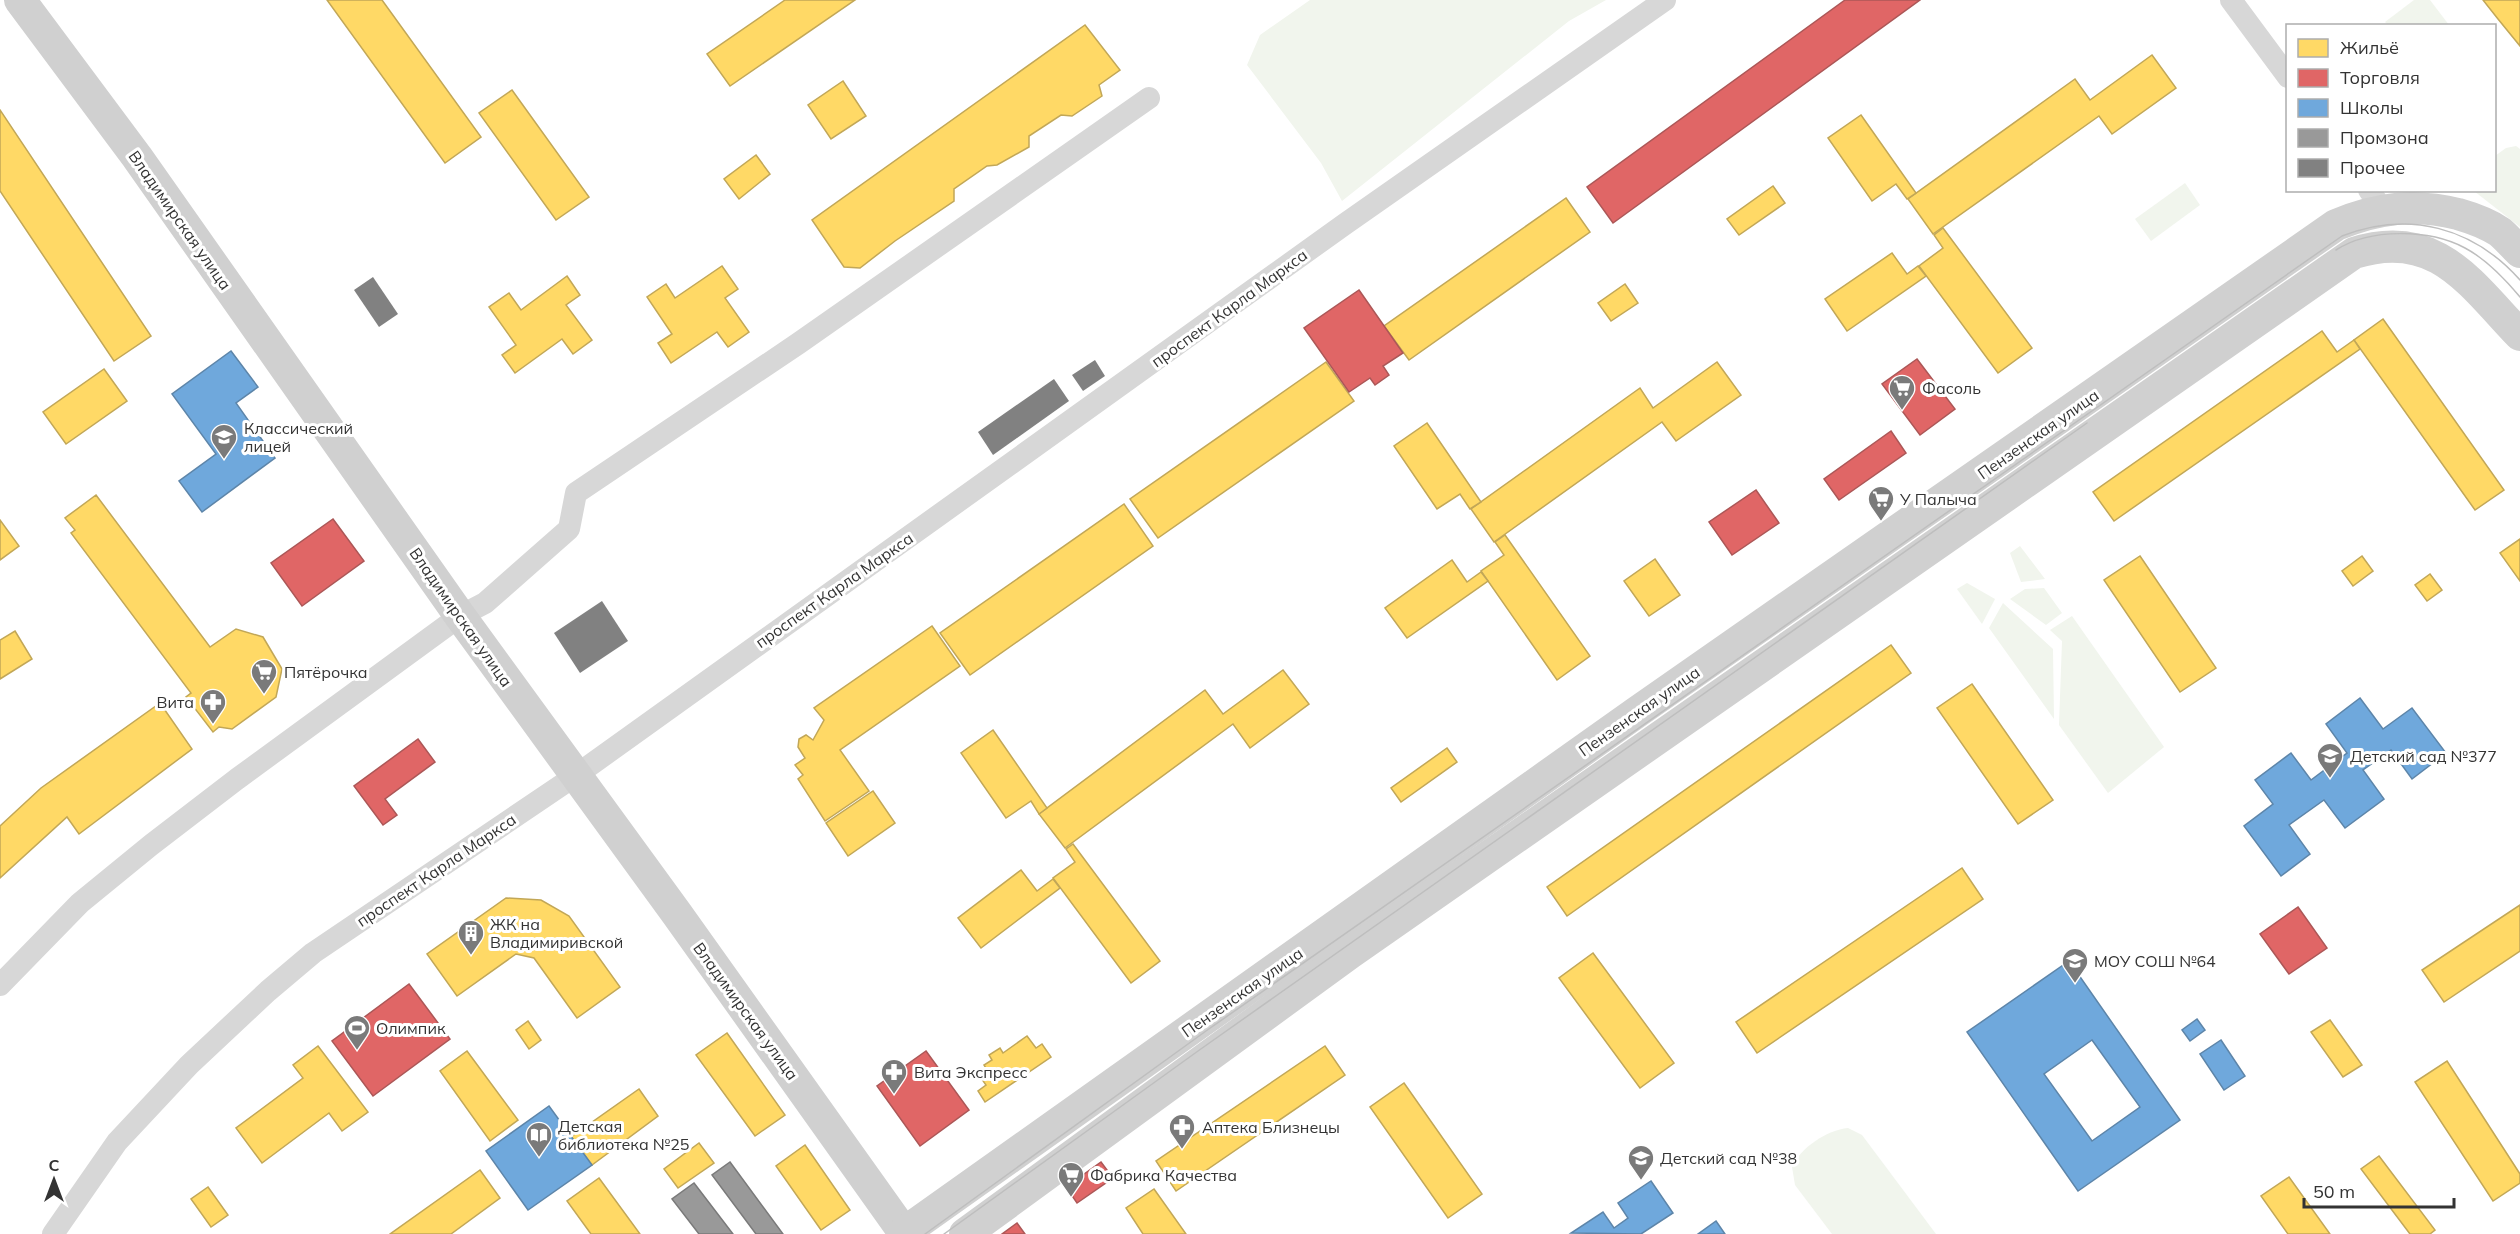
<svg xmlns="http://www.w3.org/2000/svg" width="2520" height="1234" font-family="Mulish,sans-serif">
<rect width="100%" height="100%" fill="#fff"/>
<g fill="#f1f5ed">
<path d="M1310,0H1606L1569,21L1342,201L1321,163L1247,65L1260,35Z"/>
<path d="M2414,0H2430L2449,25H2388L2385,22Z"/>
<path d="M2516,146L2520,149V227L2474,191L2494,190L2495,156L2506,148Z"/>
<path d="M2185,183L2200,205L2151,241L2135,219Z"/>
<path d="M2020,546L2045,579L2021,582L2010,553Z"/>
<path d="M1967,583L1995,599L1982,624L1957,589Z"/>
<path d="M2044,588L2062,613L2046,625L2010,599L2025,589Z"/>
<path d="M2003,603L2053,649L2054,719L1989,628Z"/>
<path d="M2072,616L2164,747L2108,793L2059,725L2062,641L2050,630Z"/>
<path d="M1848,1128L1862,1135L1936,1234H1832L1795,1185L1792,1167C1800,1148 1827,1130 1848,1128Z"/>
</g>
<g fill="#ffd966" stroke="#c2a757" stroke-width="1.5">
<path d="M327,0H382L481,137L445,163Z"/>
<path d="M785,0H855L730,86L707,54Z"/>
<path d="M2483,0H2520V46L2498,19Z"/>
<path d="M1085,25L1120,70L1099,85L1102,96L1072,116L1061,115L1029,136V147L997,165L987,166L954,189V201L895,241L860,268L844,267L812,220Z"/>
<path d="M2152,55L2176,88L2112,134L2099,116L1933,234L1908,199L2075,79L2090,100Z"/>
<path d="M843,81L866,116L831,139L808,105Z"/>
<path d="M512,90L589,197L556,220L479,113Z"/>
<path d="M0,110L151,336L114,361L0,191Z"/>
<path d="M1861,115L1916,193L1907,199L1896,184L1872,201L1828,138Z"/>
<path d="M756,155L770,174L739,199L724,179Z"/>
<path d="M1773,186L1785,203L1739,235L1727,219Z"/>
<path d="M1566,198L1590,232L1409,360L1384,326Z"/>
<path d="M1943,228L2032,348L1998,373L1919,266L1943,248L1934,235Z"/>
<path d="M1892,253L1907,274L1918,266L1926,276L1847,331L1825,299Z"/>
<path d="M722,266L738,289L725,298L749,332L728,347L717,332L671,363L658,343L672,334L647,297L666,284L675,298Z"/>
<path d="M567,276L580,295L566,305L592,340L573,354L562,339L515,373L502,355L516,345L489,307L509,293L521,310Z"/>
<path d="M1625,284L1638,303L1611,321L1598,303Z"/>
<path d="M2383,319L2504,490L2475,510L2354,340Z"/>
<path d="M2322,331L2337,352L2354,340L2360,349L2114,521L2093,492Z"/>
<path d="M1326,362L1354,401L1158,538L1130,499Z"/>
<path d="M1717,362L1741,395L1676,441L1662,422L1494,542L1471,509L1640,388L1653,408Z"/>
<path d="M104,369L127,401L66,444L43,412Z"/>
<path d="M1427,423L1481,502L1470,509L1460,494L1437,509L1394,446Z"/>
<path d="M96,495L210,647L236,629L263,637L282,669L276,697L232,729L219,727L213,732L186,697L191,693L71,533L75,530L65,518Z"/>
<path d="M1124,504L1153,546L970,675L940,633Z"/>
<path d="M0,520L19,546L0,560Z"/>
<path d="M1505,535L1590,656L1557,680L1481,571L1504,555L1495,542Z"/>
<path d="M2520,539V581L2500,553Z"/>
<path d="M2140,556L2216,668L2180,692L2104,580Z"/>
<path d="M2362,556L2373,571L2353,586L2342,571Z"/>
<path d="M1655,559L1680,595L1649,616L1624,581Z"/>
<path d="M1452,560L1467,582L1481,572L1488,581L1407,638L1385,608Z"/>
<path d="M2430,574L2442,590L2427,601L2415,585Z"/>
<path d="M932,626L960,666L840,750L869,791L825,821L798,779L803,775L795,765L805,758L798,747L799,739L806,735L813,740L824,720L814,708Z"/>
<path d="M15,631L32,659L0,679V640Z"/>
<path d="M1891,645L1911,673L1567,916L1547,887Z"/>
<path d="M1283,670L1309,704L1250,748L1233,724L1065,848L1039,814L1205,690L1223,714Z"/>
<path d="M1972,684L2053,800L2018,824L1937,708Z"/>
<path d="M160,703L192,749L79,834L67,817L0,878V826L41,788Z"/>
<path d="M993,730L1047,808L1039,814L1031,801L1006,818L961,753Z"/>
<path d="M1447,748L1457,762L1401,802L1391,788Z"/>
<path d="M873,791L895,823L848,856L826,823Z"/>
<path d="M1073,844L1160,961L1131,983L1053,878L1075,862L1066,849Z"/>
<path d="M1962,868L1983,899L1757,1053L1736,1022Z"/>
<path d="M1021,870L1037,891L1053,879L1060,888L981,948L958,918Z"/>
<path d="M506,898L541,900L569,916L620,987L577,1018L534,958L516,954L457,996L427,954Z"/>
<path d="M2520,905V951L2444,1002L2422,970Z"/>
<path d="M1593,953L1674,1063L1640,1088L1559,978Z"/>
<path d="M2330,1020L2362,1065L2343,1077L2311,1032Z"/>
<path d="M528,1021L541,1040L529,1049L516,1030Z"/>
<path d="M727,1033L785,1115L755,1136L696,1055Z"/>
<path d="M1027,1036L1036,1048L1042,1044L1051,1057L985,1102L978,1091L986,1085L979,1075L987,1070L984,1065L992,1060L989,1055L1000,1048L1003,1053Z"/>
<path d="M318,1046L368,1112L342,1131L329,1113L262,1163L236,1128L303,1078L293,1065Z"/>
<path d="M1325,1046L1345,1075L1176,1191L1156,1161Z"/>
<path d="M467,1051L518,1120L490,1141L440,1071Z"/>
<path d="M2447,1061L2520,1174V1183L2493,1201L2415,1082Z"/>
<path d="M1404,1083L1482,1194L1448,1218L1370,1107Z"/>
<path d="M639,1089L658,1116L592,1165L571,1137Z"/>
<path d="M699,1143L714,1163L678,1188L664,1169Z"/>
<path d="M805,1145L850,1210L821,1230L776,1166Z"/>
<path d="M2379,1156L2435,1230L2430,1234H2410L2361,1169Z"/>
<path d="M480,1170L500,1198L451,1234H390Z"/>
<path d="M2289,1177L2330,1234H2288L2261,1196Z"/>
<path d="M599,1178L640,1234H591L567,1201Z"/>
<path d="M208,1187L228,1215L211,1227L191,1199Z"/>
<path d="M1154,1189L1186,1234H1143L1126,1208Z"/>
</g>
<g fill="#e06666" stroke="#ac5757" stroke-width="1.5">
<path d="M1845,0H1920L1613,223L1587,187Z"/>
<path d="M1359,290L1403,353L1383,366L1389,375L1375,385L1370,378L1349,392L1304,328Z"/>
<path d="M1917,359L1955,409L1920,435L1882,384Z"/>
<path d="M1891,431L1906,453L1839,500L1824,479Z"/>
<path d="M1756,490L1779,523L1732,555L1709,522Z"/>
<path d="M333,519L364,561L302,606L271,563Z"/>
<path d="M418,739L435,762L385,799L397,815L383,825L354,786Z"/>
<path d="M2298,907L2327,948L2289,974L2260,934Z"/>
<path d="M409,984L450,1039L373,1096L332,1041Z"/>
<path d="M926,1051L969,1110L920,1146L877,1086Z"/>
<path d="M1101,1162L1113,1178L1077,1203L1066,1187Z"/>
<path d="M1017,1223L1025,1234H1002Z"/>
</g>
<g fill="#6fa8dc" stroke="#5d85a9" stroke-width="1.5" fill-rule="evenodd">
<path d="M231,351L258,387L236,403L275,458L202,512L179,481L216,454L172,394Z"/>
<path d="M2360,698L2383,729L2412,708L2446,753L2412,779L2391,750L2363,770L2384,799L2345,828L2324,800L2289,825L2310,854L2281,876L2244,826L2273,804L2255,780L2291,753L2311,780L2347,753L2326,724Z"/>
<path d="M2069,961L2180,1120L2078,1191L1967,1032ZM2092,1040L2140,1107L2092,1141L2044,1074Z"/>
<path d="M2197,1019L2205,1030L2190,1041L2182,1030Z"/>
<path d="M2221,1040L2245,1076L2224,1090L2200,1054Z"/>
<path d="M549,1106L592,1165L528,1210L486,1151Z"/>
<path d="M1651,1181L1673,1213L1641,1234L1571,1233L1603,1212L1614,1228L1628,1218L1618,1203Z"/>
<path d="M1716,1221L1725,1234H1698Z"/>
</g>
<g fill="#999" stroke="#7a7a7a" stroke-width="1.5">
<path d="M730,1162L783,1234H756L712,1175Z"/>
<path d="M694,1183L733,1234H699L672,1199Z"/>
</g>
<g fill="#818181">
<path d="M373,277L398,314L379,327L354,290Z"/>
<path d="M1095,360L1105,376L1083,391L1072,375Z"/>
<path d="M1054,379L1069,401L993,455L978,432Z"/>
<path d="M602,601L628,641L580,673L554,633Z"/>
</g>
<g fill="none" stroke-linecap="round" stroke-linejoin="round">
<g stroke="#d7d7d7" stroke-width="22">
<path d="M2231,0L2288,77"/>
<path d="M2369,190L2383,210"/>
<path d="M0,985L80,903L151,845L237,779L460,616L485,603L569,529L576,493L799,343L1149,98"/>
<path d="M53,1234L117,1142L189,1065L268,991L313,953L575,776L1345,224L1665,0"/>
</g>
<g stroke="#d0d0d0" stroke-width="32">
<path d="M20,0L137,157L460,616L677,914L905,1234"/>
<path d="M902,1234L1637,712L2336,225C2377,208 2414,203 2458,214C2472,218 2488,224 2500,232C2507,238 2513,245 2520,252"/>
<path d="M965,1234L1350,953L2354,253C2436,227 2470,283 2520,335"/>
</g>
<g stroke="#bebebe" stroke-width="1.5">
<path d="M2336,250C2370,228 2429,229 2465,248C2486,259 2505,279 2520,297"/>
<path d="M925,1234L1206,1031L2342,236C2408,210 2473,227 2520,280"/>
<path d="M944,1234L1198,1051L2087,423"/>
</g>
</g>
<defs>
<g id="supermarket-pin" transform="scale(1.35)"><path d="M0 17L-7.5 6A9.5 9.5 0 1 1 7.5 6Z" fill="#7a7a7a" stroke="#fff"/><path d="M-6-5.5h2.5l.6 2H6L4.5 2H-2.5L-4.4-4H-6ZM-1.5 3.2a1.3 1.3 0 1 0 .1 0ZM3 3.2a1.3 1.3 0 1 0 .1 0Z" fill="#fff"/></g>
<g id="school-pin" transform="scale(1.35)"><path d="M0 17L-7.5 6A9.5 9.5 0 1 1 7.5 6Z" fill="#7a7a7a" stroke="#fff"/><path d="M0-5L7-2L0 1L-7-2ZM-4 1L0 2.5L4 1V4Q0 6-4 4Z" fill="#fff"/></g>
<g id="pharmacy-pin" transform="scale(1.35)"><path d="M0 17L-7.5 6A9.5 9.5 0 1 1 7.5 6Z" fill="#7a7a7a" stroke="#fff"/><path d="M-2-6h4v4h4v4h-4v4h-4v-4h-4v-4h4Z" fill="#fff"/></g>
<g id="building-pin" transform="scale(1.35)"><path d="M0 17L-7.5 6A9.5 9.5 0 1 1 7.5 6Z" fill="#7a7a7a" stroke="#fff"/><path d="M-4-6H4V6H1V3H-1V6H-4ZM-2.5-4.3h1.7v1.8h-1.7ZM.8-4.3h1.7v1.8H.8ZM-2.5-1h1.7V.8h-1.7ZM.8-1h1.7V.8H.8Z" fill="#fff"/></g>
<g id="stadium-pin" transform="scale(1.35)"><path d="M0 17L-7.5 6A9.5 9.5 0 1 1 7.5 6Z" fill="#7a7a7a" stroke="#fff"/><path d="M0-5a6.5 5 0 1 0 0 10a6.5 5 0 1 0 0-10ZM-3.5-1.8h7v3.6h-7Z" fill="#fff"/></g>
<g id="library-pin" transform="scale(1.35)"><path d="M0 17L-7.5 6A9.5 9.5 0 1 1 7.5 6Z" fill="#7a7a7a" stroke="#fff"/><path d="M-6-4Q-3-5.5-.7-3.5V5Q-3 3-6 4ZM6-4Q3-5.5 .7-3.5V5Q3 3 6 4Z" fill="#fff"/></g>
</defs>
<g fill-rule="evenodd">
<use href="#supermarket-pin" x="1902" y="388"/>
<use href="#school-pin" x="224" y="437"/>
<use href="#supermarket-pin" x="1881" y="499"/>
<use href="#supermarket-pin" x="264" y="672"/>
<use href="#pharmacy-pin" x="213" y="702"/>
<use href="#school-pin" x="2330" y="756"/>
<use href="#building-pin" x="471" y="933"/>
<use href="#school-pin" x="2075" y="961"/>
<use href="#stadium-pin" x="357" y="1028"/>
<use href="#pharmacy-pin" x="894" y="1072"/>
<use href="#pharmacy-pin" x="1182" y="1127"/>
<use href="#library-pin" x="539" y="1135"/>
<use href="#school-pin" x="1641" y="1158"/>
<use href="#supermarket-pin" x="1071" y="1175"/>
</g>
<g text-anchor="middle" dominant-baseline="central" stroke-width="6" stroke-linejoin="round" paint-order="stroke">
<g font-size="16" fill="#333" stroke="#fff">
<text transform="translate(180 220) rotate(55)">Владимирская улица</text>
<text transform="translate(1229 308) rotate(-36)">проспект Карла Маркса</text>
<text transform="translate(2038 434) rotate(-35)">Пензенская улица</text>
<text transform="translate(834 590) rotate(-35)">проспект Карла Маркса</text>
<text transform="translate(461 617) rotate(55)">Владимирская улица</text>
<text transform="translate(1639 711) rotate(-35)">Пензенская улица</text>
<text transform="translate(436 870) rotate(-34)">проспект Карла Маркса</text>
<text transform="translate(1242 992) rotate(-35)">Пензенская улица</text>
<text transform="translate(746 1011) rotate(54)">Владимирская улица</text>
</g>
<g font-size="16" fill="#333" stroke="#fff" text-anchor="start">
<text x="1922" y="388">Фасоль</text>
<text x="244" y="428">Классический<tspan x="244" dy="18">лицей</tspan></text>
<text x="1900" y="499">У Палыча</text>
<text x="284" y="672">Пятёрочка</text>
<text x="194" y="702" text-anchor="end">Вита</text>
<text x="2350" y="756">Детский сад №377</text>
<text x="490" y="924">ЖК на<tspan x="490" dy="18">Владимиривской</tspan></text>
<text x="2094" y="961">МОУ СОШ №64</text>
<text x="376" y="1028">Олимпик</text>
<text x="914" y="1072">Вита Экспресс</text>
<text x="558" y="1126">Детская<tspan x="558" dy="18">библиотека №25</tspan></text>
<text x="1202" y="1127">Аптека Близнецы</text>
<text x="1660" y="1158">Детский сад №38</text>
<text x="1090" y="1175">Фабрика Качества</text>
</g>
</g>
<rect x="2286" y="24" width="210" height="168" fill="#ffffff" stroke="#adadad" stroke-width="1.5"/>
<rect x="2298" y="39" width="30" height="18" fill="#ffd966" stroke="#adadad" stroke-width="1.5"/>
<text x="2340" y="54" font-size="18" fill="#333333">Жильё</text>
<rect x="2298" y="69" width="30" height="18" fill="#e06666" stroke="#adadad" stroke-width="1.5"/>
<text x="2340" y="84" font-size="18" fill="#333333">Торговля</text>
<rect x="2298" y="99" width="30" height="18" fill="#6fa8dc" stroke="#adadad" stroke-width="1.5"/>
<text x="2340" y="114" font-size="18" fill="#333333">Школы</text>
<rect x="2298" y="129" width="30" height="18" fill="#999999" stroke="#adadad" stroke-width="1.5"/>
<text x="2340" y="144" font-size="18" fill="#333333">Промзона</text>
<rect x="2298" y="159" width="30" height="18" fill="#818181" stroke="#adadad" stroke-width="1.5"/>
<text x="2340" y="174" font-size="18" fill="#333333">Прочее</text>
<g transform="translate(54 1180)" stroke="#ffffff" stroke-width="4.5" paint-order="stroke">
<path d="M0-4.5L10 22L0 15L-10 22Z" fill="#333333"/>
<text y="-9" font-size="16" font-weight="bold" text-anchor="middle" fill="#333333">С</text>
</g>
<path d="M2304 1198v9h150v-9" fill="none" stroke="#333333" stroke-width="3"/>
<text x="2313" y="1198" font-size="18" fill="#333333" stroke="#ffffff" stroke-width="4.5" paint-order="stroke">50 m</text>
</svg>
